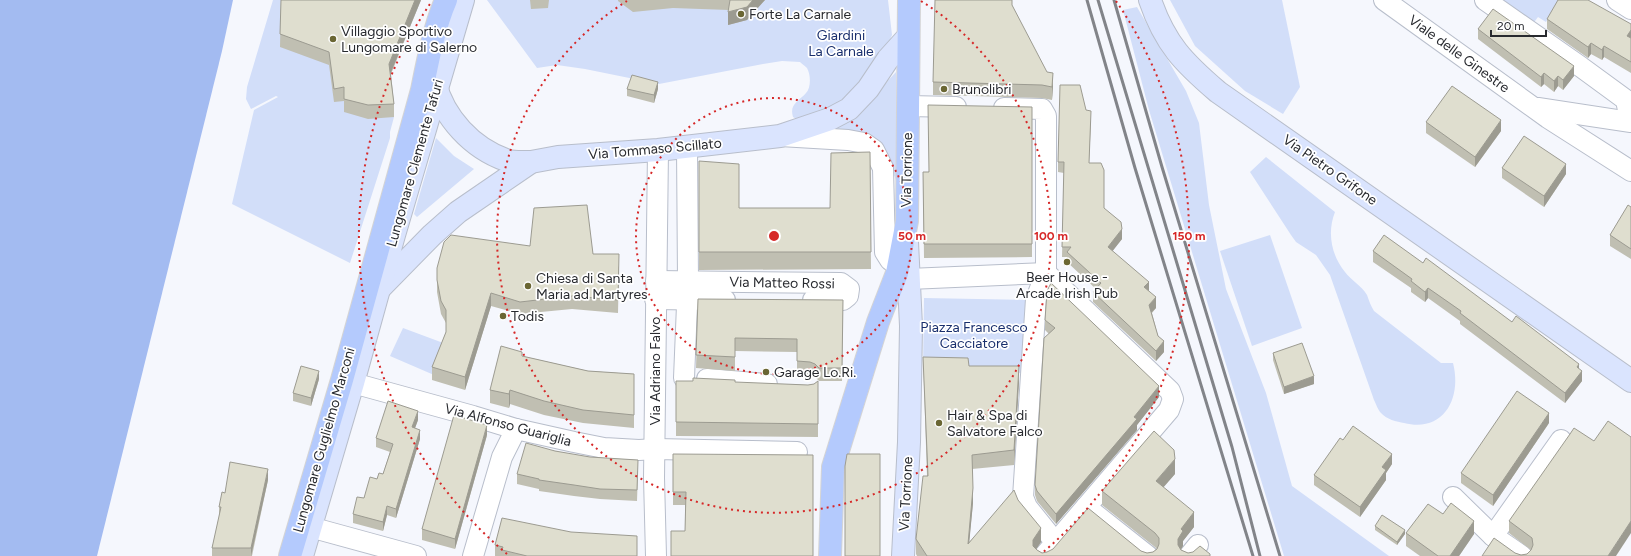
<svg xmlns="http://www.w3.org/2000/svg" width="1631" height="556" font-family="Figtree,sans-serif">
<rect width="100%" height="100%" fill="#f5f7fd"/>
<g fill="#d2def9">
<path d="M273,0H421L389,77L394,117L390,132V138L350,263L232,204L254,110L278,97L276,96L251,109L246,99L247,87Z"/>
<path d="M487,0H888L892,35L883,56L841,106L798,120L793,117C789,104 799,101 806,93C811,88 811,75 807,68C805,66 802,64 800,62L782,61L763,64L659,84L585,69L557,65L537,68Z"/>
<path d="M1170,0H1282L1300,87L1283,114L1245,91L1195,46Z"/>
<path d="M1502,0H1558L1546,22L1538,17L1532,25Z"/>
<path d="M1137,7L1186,91L1199,123L1209,205L1226,289L1266,393L1292,486L1389,556H1284L1149,110L1123,10Z"/>
<path d="M896,72L898,184L888,162L850,132L832,128L867,103Z"/>
<path d="M436,138L454,156L474,169L417,217L414,214Z"/>
<path d="M1266,157L1335,212C1327,232 1331,255 1345,272C1351,280 1362,286 1367,295C1369,301 1371,306 1374,311L1441,363H1453C1462,398 1444,433 1404,423C1397,422 1386,419 1381,413C1378,410 1376,404 1374,400L1330,275L1316,255L1296,242L1291,235L1250,172Z"/>
<path d="M1270,235L1302,328L1252,346L1220,251Z"/>
<path d="M924,298L1025,300L1024,373L923,371Z"/>
<path d="M403,328L446,344L434,375L390,356Z"/>
</g>
<path fill="#a3bbf1" d="M0,0H233L222,51L97,556H0Z"/>
<g fill="none" stroke-linecap="round" stroke-linejoin="round">
<g stroke="#b8becb" stroke-width="22">
<g id="street">
<path d="M1384,0L1548,118L1631,171"/>
<path d="M1485,0L1581,67L1626,100L1630,121"/>
<path d="M1617,0L1631,9"/>
<path d="M908,106L956,107"/>
<path d="M1004,108L1042,109L1046,116V273L1036,299L1023,497L1027,507L1056,543"/>
<path d="M1538,108L1631,122"/>
<path d="M780,136L848,140L864,143L874,150L883,168L885,252L890,260L899,266"/>
<path d="M909,279L1046,273L1170,391L1173,399L1169,410L1044,556"/>
<path d="M656,281L841,283L849,289L848,296L843,300H813"/>
<path d="M655,299L725,300"/>
<path d="M684,378L688,281L687,147"/>
<path d="M707,379L767,384"/>
<path d="M342,380L473,416L516,429L574,442L604,448L639,450L656,449L797,452"/>
<path d="M1453,497L1493,536L1522,556"/>
<path d="M1086,507L1148,556"/>
<path d="M299,524L416,556"/>
<path d="M1493,536L1561,440"/>
<path d="M473,556L502,457L516,429"/>
<path d="M656,556L654,478L658,150"/>
<path d="M1189,556L1198,545"/>
</g>
</g>
<g stroke="#b8becb" stroke-width="24">
<g id="secondary">
<path d="M1150,0C1165,44 1184,63 1218,92L1631,381"/>
<path d="M435,83C444,118 472,148 506,160C514,163 522,162 531,162"/>
<path d="M378,290L432,235L458,212L531,162L558,157L658,150L780,136L786,134L830,119L849,109L868,89L888,59L907,38"/>
<path d="M302,556L353,383L394,235L463,0"/>
<path d="M903,556L909,442L911,326L907,242"/>
</g>
</g>
<g stroke="#d4d4d5" stroke-width="24">
<g id="primary">
<path d="M290,556L342,380L422,90C428,60 434,28 446,0"/>
<path d="M830,556L833,467L878,322L897,273L907,221L909,0"/>
</g>
</g>
<use href="#street" stroke="#fff" stroke-width="20"/>
<use href="#secondary" stroke="#dae4fe" stroke-width="22"/>
<use href="#primary" stroke="#b4cafd" stroke-width="22"/>
<g stroke="#828489" stroke-width="3">
<path d="M1087,0L1135,168L1253,556"/>
<path d="M1098,0L1232,447L1260,556"/>
<path d="M1114,0L1162,167L1280,556"/>
</g>
</g>
<g fill="#c0bfb2">
<path d="M281,0H421L391,74L394,104V117L368,119L344,112V101L334,102L329,65L280,47Z"/>
<path d="M530,0H549L548,8L531,9Z"/>
<path d="M618,0H765L747,20L728,25L729,10L673,8L633,12L618,1Z"/>
<path d="M1012,6L1053,86L1052,100L1042,98L933,95V82Z"/>
<path d="M1547,19L1631,24V73L1604,57L1602,60L1591,54L1588,58L1547,29Z"/>
<path d="M1478,29L1574,76L1563,90L1558,86L1554,92L1544,84L1541,87L1478,39Z"/>
<path d="M627,89H658L654,103L627,96Z"/>
<path d="M1032,107V257L924,258L923,172H928Z"/>
<path d="M1086,110L1091,122L1089,163L1104,208L1122,239L1112,251L1149,291L1156,308L1152,313L1158,336L1164,352L1156,361L1093,302V292L1096,289L1067,262V257H1062L1064,173L1058,172V162Z"/>
<path d="M1426,122L1501,131L1475,167L1426,133Z"/>
<path d="M870,152L871,269L699,270V161L739,208H830Z"/>
<path d="M1502,168L1566,174L1544,207L1502,178Z"/>
<path d="M1631,207V259L1610,246V235Z"/>
<path d="M1373,251L1423,263L1512,322L1579,369L1582,381L1565,403L1460,324V321L1428,298L1425,302L1411,292V288L1373,262Z"/>
<path d="M593,254L619,267L618,313L572,309L520,314L491,306L465,390L432,380V367L446,332V323L441,314L437,292V268Z"/>
<path d="M698,299L843,300L842,381H819L815,377L810,376L797,375V352L735,351V371L696,368Z"/>
<path d="M1045,320L1159,397L1137,425V430L1056,524L1037,501L1035,495V485L1049,334L1045,330Z"/>
<path d="M1273,353L1314,384L1284,394L1273,360Z"/>
<path d="M522,356L588,371L634,374V428L583,423L544,415L510,404L509,408L490,403V390Z"/>
<path d="M923,357L969,366L1019,381L1014,465L972,469L973,503L969,542L1018,500L1041,542L1036,549L1037,550L1042,553L1141,551L1147,553L1153,552L1157,549L1155,547L1102,505V491L1175,474L1163,487L1194,527L1183,541V546L1181,549V550L1188,553L1210,556H917L916,554V539L927,476Z"/>
<path d="M319,379L311,406L293,401V393Z"/>
<path d="M676,381L808,385L814,384L818,381V437L676,436Z"/>
<path d="M418,420L415,428L420,439L396,518L387,515L383,531L353,523V514L377,479L383,474L390,452L376,447V438Z"/>
<path d="M1549,423L1493,506L1461,483V473Z"/>
<path d="M487,435L455,549L422,540V529Z"/>
<path d="M1343,440L1392,464L1386,473V480L1360,517L1314,485V475Z"/>
<path d="M555,451L638,471L637,501L600,499L574,496L539,491V489L517,484V474Z"/>
<path d="M673,454L813,556L685,531V505H673Z"/>
<path d="M268,480L252,556H212V548L219,518V507L225,493Z"/>
<path d="M1509,521L1616,556H1482L1515,553L1521,555L1527,554L1531,550L1509,533Z"/>
<path d="M1375,526L1405,534L1397,545L1375,530Z"/>
<path d="M1406,533L1474,534L1459,556H1420L1406,546Z"/>
<path d="M495,545L637,556H495Z"/>
</g>
<g fill="#9c9b91">
<path d="M415,0H421L389,77V64Z"/>
<path d="M753,0H765L747,20L728,25V12Z"/>
<path d="M1631,30V40L1627,36Z"/>
<path d="M1591,43V54L1588,58V47Z"/>
<path d="M1604,46V57L1602,60V50Z"/>
<path d="M1574,66V76L1563,90V80Z"/>
<path d="M1053,73V86L1052,100V87Z"/>
<path d="M1544,73V84L1541,87V77Z"/>
<path d="M1558,76V86L1554,92V81Z"/>
<path d="M658,82V89L654,103V95Z"/>
<path d="M1501,120V131L1475,167V157Z"/>
<path d="M1566,164V174L1544,207V196Z"/>
<path d="M1122,229V239L1108,257V247Z"/>
<path d="M1149,282V293L1144,287Z"/>
<path d="M1428,288V298L1425,302V292Z"/>
<path d="M491,293V306L465,390V377Z"/>
<path d="M1156,297V308L1149,315V305Z"/>
<path d="M1164,341V352L1156,361V351Z"/>
<path d="M1579,364V374L1582,371V381L1565,403V393L1577,367Z"/>
<path d="M1019,366V381L1014,465V450Z"/>
<path d="M319,371V379L311,406V398Z"/>
<path d="M1314,376V384L1284,394V387Z"/>
<path d="M1159,386V397L1137,425V430L1056,524V514Z"/>
<path d="M510,390V404L509,408V394Z"/>
<path d="M418,411V420L412,436V427Z"/>
<path d="M1549,413V423L1493,506V495Z"/>
<path d="M487,425V435L455,549V539Z"/>
<path d="M420,430V439L396,518V509Z"/>
<path d="M1392,454V464L1386,473V480L1360,517V507L1382,467Z"/>
<path d="M1175,459V474L1156,496V481Z"/>
<path d="M268,469V480L251,556V548Z"/>
<path d="M973,488V503L968,556V544Z"/>
<path d="M387,506V515L383,531V522Z"/>
<path d="M1194,512V527L1183,541V546L1178,554V539L1181,529Z"/>
<path d="M1474,521V534L1459,556H1450Z"/>
<path d="M1631,521V533L1616,556H1608Z"/>
<path d="M1041,528V542L1033,554V540Z"/>
<path d="M1405,530V534L1397,545V542Z"/>
</g>
<g fill="#dfdecf" stroke="#9c9b91">
<path d="M281,0H415L389,64L394,104L368,105L344,99V87L334,89L329,52L280,34Z"/>
<path d="M730,0H753L747,7L728,12Z"/>
<path d="M935,0H1012V5L1047,72L1053,73L1052,87L1042,85L933,82Z"/>
<path d="M1558,0H1588L1631,24V30L1627,36L1631,38V62L1604,46L1602,50L1591,43L1588,47L1547,19Z"/>
<path d="M1493,9L1574,66L1563,80L1558,76L1554,81L1544,73L1541,77L1478,29Z"/>
<path d="M632,75L658,82L654,95L627,89Z"/>
<path d="M1060,85H1080L1086,110L1091,111L1089,163H1101L1104,170V208L1121,222L1122,229L1108,247L1149,282L1144,287L1156,297L1149,305L1158,336L1164,341L1156,351L1093,292L1101,283L1067,252L1071,247H1062L1064,162H1058Z"/>
<path d="M1452,86L1501,120L1475,157L1426,122Z"/>
<path d="M928,105L1032,107V244H924L923,172H929Z"/>
<path d="M1524,136L1566,164L1544,196L1502,168Z"/>
<path d="M870,152L871,252H699V161L739,164V208H830L831,153Z"/>
<path d="M587,205L593,254H619L618,300L572,296L520,302L491,293L465,377L432,367L446,332V310L441,301L437,280V268L444,242L451,235L530,246L534,208Z"/>
<path d="M1628,205L1631,207V249L1610,235Z"/>
<path d="M1384,235L1423,263L1426,258L1512,322L1516,316L1579,364L1577,367L1582,371L1565,393L1460,313L1461,311L1428,288L1425,292L1411,281L1412,279L1373,251Z"/>
<path d="M1051,283L1159,386L1134,417L1137,419L1056,514L1037,491L1035,485L1044,338L1055,328L1045,320L1047,291Z"/>
<path d="M698,299L843,300L842,368H819L815,364L810,362L797,361V339L735,338V357L696,355Z"/>
<path d="M1302,343L1314,376L1284,387L1273,353Z"/>
<path d="M501,346L522,352V356L588,371L634,374V415L583,410L544,401L510,390L509,394L490,390Z"/>
<path d="M923,357L968,358L969,366H1019L1014,450L972,455L973,488L968,544L1014,490L1018,500L1041,528L1033,540V546L1037,550L1042,553L1047,552L1053,549L1088,508L1141,551L1147,553L1153,552L1157,549L1159,544V538L1155,533L1102,491L1154,431L1174,450L1175,459L1156,481L1194,512L1181,529L1183,531L1178,539V545L1181,550L1188,553L1193,552L1200,546L1210,554V556H927L916,539L923,476H928Z"/>
<path d="M301,366L319,371L311,398L293,393Z"/>
<path d="M693,378L735,380V382L808,385L814,384L818,381V424L676,422V381H693Z"/>
<path d="M1517,391L1549,413L1493,495L1461,473Z"/>
<path d="M388,401L418,411L412,427L420,430L396,509L387,506L383,522L353,514L357,497L364,498L370,477L377,479L379,473L383,474L393,444L376,438Z"/>
<path d="M454,415L487,425L455,539L422,529Z"/>
<path d="M1608,421L1631,437V521L1608,556H1482L1494,538L1515,553L1521,555L1527,554L1531,550L1533,545L1532,538L1509,521L1570,434L1574,428L1594,441Z"/>
<path d="M1353,426L1392,454L1382,467L1386,470L1360,507L1314,475L1340,438L1343,440Z"/>
<path d="M526,443L555,451L590,457L638,460L637,490L600,489L574,485L539,480V479L517,474Z"/>
<path d="M673,454L813,455V556H671V531H685L686,492H673Z"/>
<path d="M847,454H880V556H845V466Z"/>
<path d="M230,462L268,469L251,548H212L221,507H219L222,492L225,493Z"/>
<path d="M1451,503L1474,521L1450,556H1438L1406,533L1428,504L1443,514Z"/>
<path d="M1382,515L1405,530L1397,542L1375,526Z"/>
<path d="M502,518L571,532L637,536V556H527L502,550L503,547L495,545Z"/>
</g>
<g fill="none" stroke="#d62828" stroke-width="2" stroke-dasharray="2 4">
<circle cx="774" cy="236" r="138"/>
<path d="M921 1A277 277 0 1 1 627 1"/>
<path d="M507 554A415 415 0 0 1 432 1M1116 1A415 415 0 0 1 1041 554"/>
</g>
<g fill="#6a6633" stroke="#fff" stroke-width="1.5">
<circle cx="741" cy="14" r="4"/>
<circle cx="333" cy="39" r="4"/>
<circle cx="944" cy="89" r="4"/>
<circle cx="1067" cy="262" r="4"/>
<circle cx="528" cy="286" r="4"/>
<circle cx="503" cy="316" r="4"/>
<circle cx="766" cy="372" r="4"/>
<circle cx="939" cy="423" r="4"/>
</g>
<g text-anchor="middle" dominant-baseline="central" stroke-width="3.5" stroke-linejoin="round" paint-order="stroke">
<g font-size="14" fill="#282a2f" stroke="#fff" text-anchor="start">
<text x="749" y="14">Forte La Carnale</text>
<text x="341" y="31">Villaggio Sportivo<tspan x="341" dy="16">Lungomare di Salerno</tspan></text>
<text x="952" y="89">Brunolibri</text>
<text x="1067" y="277" text-anchor="middle">Beer House -<tspan x="1067" dy="16">Arcade Irish Pub</tspan></text>
<text x="536" y="278">Chiesa di Santa<tspan x="536" dy="16">Maria ad Martyres</tspan></text>
<text x="511" y="316">Todis</text>
<text x="774" y="372">Garage Lo.Ri.</text>
<text x="947" y="415">Hair &amp; Spa di<tspan x="947" dy="16">Salvatore Falco</tspan></text>
</g>
<g font-size="14" fill="#192f6d" stroke="#fff">
<text x="841" y="35">Giardini<tspan x="841" dy="16">La Carnale</tspan></text>
<text x="974" y="327">Piazza Francesco<tspan x="974" dy="16">Cacciatore</tspan></text>
</g>
<g font-size="14" fill="#282a2f" stroke="#fff">
<text transform="translate(1459 54) rotate(36)">Viale delle Ginestre</text>
<text transform="translate(655 149) rotate(-5)">Via Tommaso Scillato</text>
<text transform="translate(415 163) rotate(-74)">Lungomare Clemente Tafuri</text>
<text transform="translate(907 170) rotate(-89)">Via Torrione</text>
<text transform="translate(1330 170) rotate(35)">Via Pietro Grifone</text>
<text transform="translate(782 283) rotate(1)">Via Matteo Rossi</text>
<text transform="translate(655 371) rotate(-90)">Via Adriano Falvo</text>
<text transform="translate(508 425) rotate(15)">Via Alfonso Guariglia</text>
<text transform="translate(324 440) rotate(-74)">Lungomare Guglielmo Marconi</text>
<text transform="translate(906 494) rotate(-87)">Via Torrione</text>
</g>
</g>
<circle cx="774" cy="236" r="6" fill="#d62828" stroke="#fff" stroke-width="2"/>
<g font-size="12" text-anchor="middle" font-weight="bold" fill="#d62828" stroke="#fff" stroke-width="3.5" stroke-linejoin="round" paint-order="stroke">
<text x="912" y="240">50 m</text>
<text x="1051" y="240">100 m</text>
<text x="1189" y="240">150 m</text>
</g>
<path d="M1491 30v6h55v-6" fill="none" stroke="#282a2f" stroke-width="2"/>
<text x="1497" y="30" font-size="12" fill="#282a2f" stroke="#ffffff" stroke-width="3" paint-order="stroke">20 m</text>
</svg>
